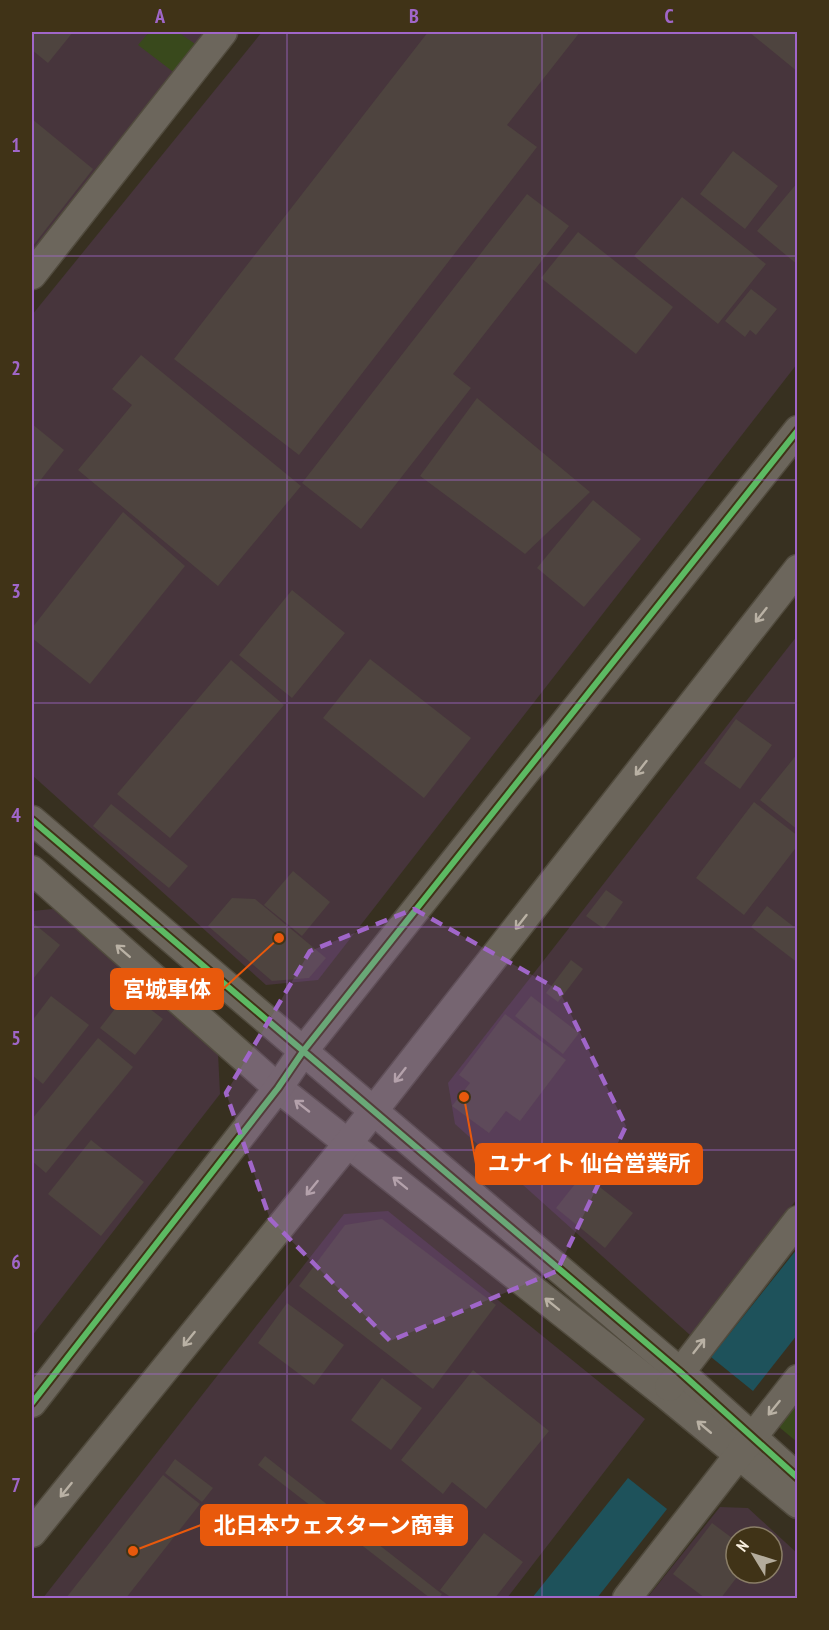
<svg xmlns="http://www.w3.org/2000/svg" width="829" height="1630" font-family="'PT Sans Narrow','Noto Sans JP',sans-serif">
<rect width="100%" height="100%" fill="#373020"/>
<g fill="#47353c" fill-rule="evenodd">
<path d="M32,32H215L32,264Z"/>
<path d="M262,32H797V364L318,980L266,985L32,775V315Z"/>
<path d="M797,636V1199L690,1335L455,1124L448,1083Z"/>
<path d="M53,909L218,1053L220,1094L32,1336V911Z"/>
<path d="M388,1211L645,1419L507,1598H43L344,1214Z"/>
<path d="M720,1507L748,1508L797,1553V1598H647ZM736,1537H772V1573H736Z"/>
</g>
<g fill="#39491c">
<path d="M149,32H178L198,46L176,74L138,45Z"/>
<path d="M797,1404V1442L779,1427Z"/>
</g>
<g fill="#1e525b">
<path d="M797,1249V1335L753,1391L711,1357Z"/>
<path d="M628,1478L667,1509L597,1598H532Z"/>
</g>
<g fill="#4e443f">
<path d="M32,32H73L48,63L32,50Z"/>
<path d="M428,32H580L507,125L537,147L299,455L174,359Z"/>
<path d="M749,32H798V72Z"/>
<path d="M32,119L93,169L32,247Z"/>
<path d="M733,151L778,186L745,229L700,194Z"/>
<path d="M798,182V265L757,231Z"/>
<path d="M527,194L569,226L453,374L471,388L361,529L302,483Z"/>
<path d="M682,197L766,264L718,324L634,256Z"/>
<path d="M578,232L673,307L636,354L541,278Z"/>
<path d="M751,289L777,309L756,335L750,330L745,337L725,321Z"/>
<path d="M141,355L301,486L218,586L78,470L132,405L112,389Z"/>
<path d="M477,398L590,492L525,554L420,476Z"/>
<path d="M32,424L64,450L32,491Z"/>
<path d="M593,500L641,539L584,607L537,568Z"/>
<path d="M123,512L185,566L90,684L32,638V628Z"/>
<path d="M292,590L345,633L292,698L239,655Z"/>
<path d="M370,659L471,738L424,798L323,718Z"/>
<path d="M231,660L284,705L170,838L117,794Z"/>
<path d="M736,719L772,745L740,789L704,763Z"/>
<path d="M798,753V830L760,800Z"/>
<path d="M754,802L798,836V845L744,915L696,878Z"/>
<path d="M111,804L188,866L169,888L93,826Z"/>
<path d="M293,871L330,902L302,936L264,905Z"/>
<path d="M606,890L623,902L604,929L586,916Z"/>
<path d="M232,898L255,899L326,958L309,978L272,981L208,926Z"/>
<path d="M767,906L798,930V963L751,927Z"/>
<path d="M32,922L60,945L33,979L32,977Z"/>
<path d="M571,960L583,969L558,1002L546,993Z"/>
<path d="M128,992L163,1019L135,1055L100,1028Z"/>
<path d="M51,996L89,1025L43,1084L32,1075V1021Z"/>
<path d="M531,996L579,1033L563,1054L515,1016Z"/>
<path d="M505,1014L566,1060L520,1121L506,1111L489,1133L452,1106L470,1083L459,1075Z"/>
<path d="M98,1038L133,1067L46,1173L32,1161V1119Z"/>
<path d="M91,1140L144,1182L101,1236L48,1194Z"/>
<path d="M583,1174L633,1213L605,1248L556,1208Z"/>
<path d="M382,1219L496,1305L433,1389L299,1286L345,1225Z"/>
<path d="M287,1303L344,1345L314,1385L258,1343Z"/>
<path d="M473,1370L549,1431L486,1509L452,1482L443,1494L401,1460Z"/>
<path d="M382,1378L422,1408L391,1450L351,1420Z"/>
<path d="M265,1456L442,1594L439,1598H430L258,1465Z"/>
<path d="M175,1459L213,1488L202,1502L165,1473Z"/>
<path d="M163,1475L200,1504L126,1598H66Z"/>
<path d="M712,1523L736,1541V1573H740L721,1598H705L673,1574Z"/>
<path d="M484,1533L523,1562L495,1598H452L440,1590Z"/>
</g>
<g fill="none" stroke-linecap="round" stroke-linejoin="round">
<g stroke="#514b3e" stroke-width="31">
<g id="minor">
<path d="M32,275L223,32"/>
<path d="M32,820L679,1371L798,1478"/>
<path d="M32,870L278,1088L665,1394L798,1504"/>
<path d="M669,1387L798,1220"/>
<path d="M32,1403L278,1088L304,1050L798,430"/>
<path d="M32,1533L349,1142L798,569"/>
<path d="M627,1598L798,1379"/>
</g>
</g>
<use href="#minor" stroke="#6c665c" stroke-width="28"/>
<g stroke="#403317" stroke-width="10">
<g id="cycleway">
<path d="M32,820L679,1371L798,1478"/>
<path d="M32,1403L278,1088L304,1050L798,430"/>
</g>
</g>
<use href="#cycleway" stroke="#5cba63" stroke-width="6"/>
</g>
<defs><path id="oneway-shaft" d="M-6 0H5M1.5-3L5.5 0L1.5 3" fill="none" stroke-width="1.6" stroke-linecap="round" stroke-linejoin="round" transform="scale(1.5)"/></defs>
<g stroke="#b9b1a4">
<use href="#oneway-shaft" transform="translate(761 615) rotate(128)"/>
<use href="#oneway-shaft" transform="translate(641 768) rotate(128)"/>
<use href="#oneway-shaft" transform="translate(521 922) rotate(128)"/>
<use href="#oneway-shaft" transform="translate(123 951) rotate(-139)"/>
<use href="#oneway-shaft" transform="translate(400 1075) rotate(128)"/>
<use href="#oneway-shaft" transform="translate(302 1106) rotate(-142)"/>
<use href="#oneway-shaft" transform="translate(400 1183) rotate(-141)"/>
<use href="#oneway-shaft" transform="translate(312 1188) rotate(129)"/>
<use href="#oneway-shaft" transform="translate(552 1304) rotate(-141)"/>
<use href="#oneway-shaft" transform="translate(189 1339) rotate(129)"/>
<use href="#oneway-shaft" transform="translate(699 1346) rotate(-52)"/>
<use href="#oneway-shaft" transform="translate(774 1408) rotate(129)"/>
<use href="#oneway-shaft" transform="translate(704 1427) rotate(-140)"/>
<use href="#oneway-shaft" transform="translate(66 1490) rotate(129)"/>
</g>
<path fill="#a066c9" fill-opacity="0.2" stroke="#a066c9" stroke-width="4.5" stroke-dasharray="12 8" stroke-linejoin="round" d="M414,909L559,990L626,1126L557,1271L390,1341L270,1219L226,1093L310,951Z"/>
<path fill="none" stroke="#a066c9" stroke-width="1.5" stroke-opacity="0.55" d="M287,32V1598M542,32V1598M32,256H798M32,480H798M32,703H798M32,927H798M32,1150H798M32,1374H798"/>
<path fill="none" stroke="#e8590c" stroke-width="2" d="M279 938L223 989M464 1097L476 1164M133 1551L201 1525"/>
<g fill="#e8590c" stroke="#403317" stroke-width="2">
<circle cx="279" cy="938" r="6"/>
<circle cx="464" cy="1097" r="6"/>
<circle cx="133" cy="1551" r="6"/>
</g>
<g fill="#e8590c" stroke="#e8590c" stroke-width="2">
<rect x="111" y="969" width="112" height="40" rx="6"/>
<rect x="476" y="1144" width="226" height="40" rx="6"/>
<rect x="201" y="1505" width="266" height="40" rx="6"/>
</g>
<g font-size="22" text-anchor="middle" font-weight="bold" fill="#fff">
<text x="167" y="997">宮城車体</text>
<text x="589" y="1171">ユナイト 仙台営業所</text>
<text x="334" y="1533">北日本ウェスターン商事</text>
</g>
<rect width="829" height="1630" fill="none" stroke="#403317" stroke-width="66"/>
<g transform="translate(754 1555) rotate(308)"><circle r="28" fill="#403317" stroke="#8a7e67" stroke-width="1.5"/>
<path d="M0-4.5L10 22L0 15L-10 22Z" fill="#b4ac9c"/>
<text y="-9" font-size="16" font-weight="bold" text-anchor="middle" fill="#f8efdf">N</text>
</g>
<rect x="33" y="33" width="763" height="1564" fill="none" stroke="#a066c9" stroke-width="2"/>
<g font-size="20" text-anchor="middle" font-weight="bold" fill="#a066c9">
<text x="160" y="23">A</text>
<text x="414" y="23">B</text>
<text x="669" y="23">C</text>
<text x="16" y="152">1</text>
<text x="16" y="375">2</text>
<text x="16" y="598">3</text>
<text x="16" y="822">4</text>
<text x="16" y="1045">5</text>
<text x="16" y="1269">6</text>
<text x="16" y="1492">7</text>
</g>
</svg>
